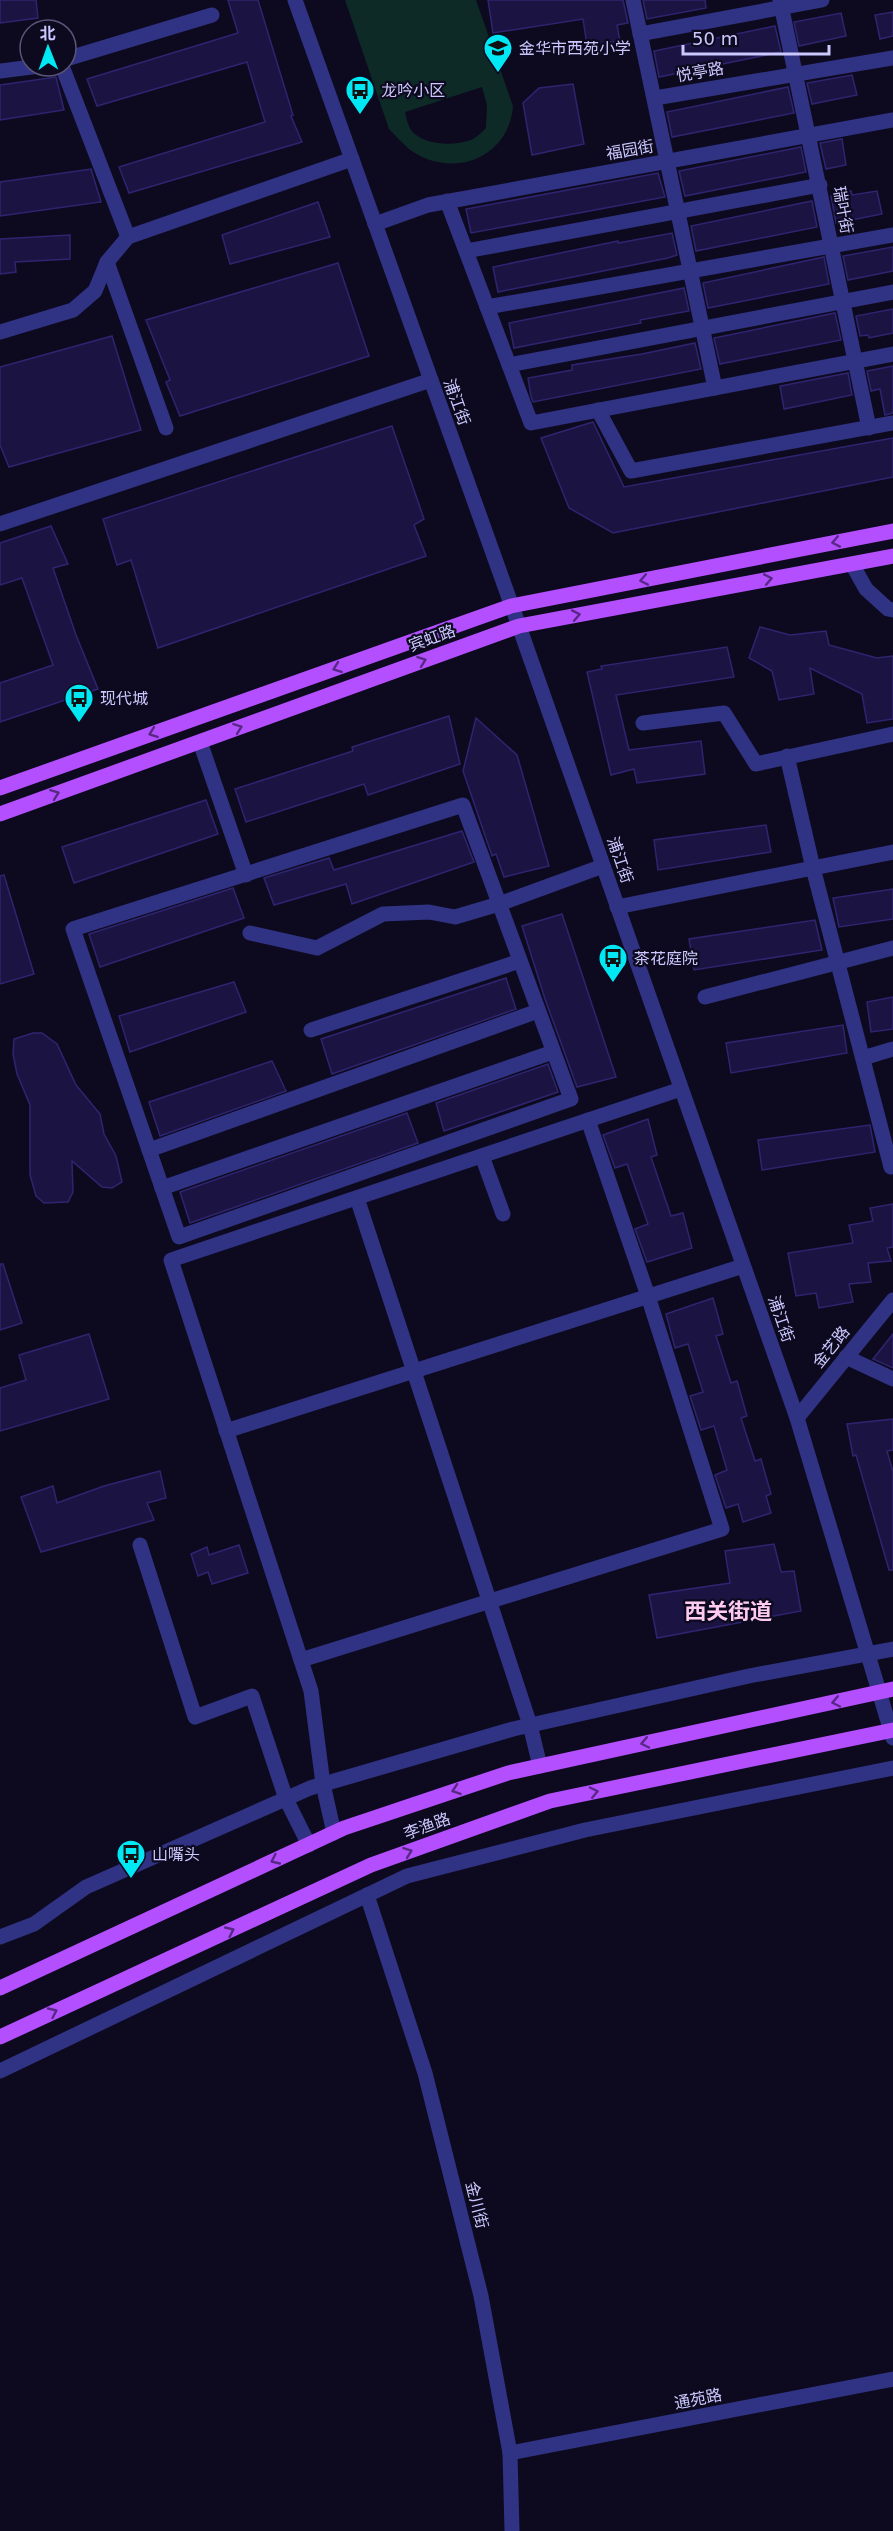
<svg xmlns="http://www.w3.org/2000/svg" width="893" height="2531" font-family="'DejaVu Sans','Noto Sans SC',sans-serif">
<rect width="100%" height="100%" fill="#0d0a1f"/>
<path fill="#0d2a27" fill-rule="evenodd" d="M345,0H476L513,106C509,159 451,180 409,149C402,143 396,136 389,129ZM482,87L487,105L486,128C482,132 477,137 471,140C455,146 423,146 411,130C408,125 406,117 405,112Z"/>
<g fill="#1b1442" stroke="#2f2470" stroke-width="1.5">
<path d="M0,0H36L38,18L0,23Z"/>
<path d="M228,0H258L293,115L291,116L302,142L129,193L119,167L265,122L247,62L97,106L87,79L238,33Z"/>
<path d="M488,0H623L628,23L617,25L620,41L587,45L583,19L493,33Z"/>
<path d="M643,0H705L706,8L647,19Z"/>
<path d="M893,12V36L880,39L875,15Z"/>
<path d="M841,13L846,36L799,46L794,22Z"/>
<path d="M775,26L781,52L659,77L654,51Z"/>
<path d="M852,75L857,95L812,104L807,83Z"/>
<path d="M56,77L64,110L0,120V85Z"/>
<path d="M573,84L584,144L532,155L523,103L539,88Z"/>
<path d="M788,87L794,113L672,137L667,112Z"/>
<path d="M842,139L846,165L826,169L820,143Z"/>
<path d="M801,147L806,172L685,196L679,171Z"/>
<path d="M91,169L101,202L0,216V182Z"/>
<path d="M658,173L665,197L471,233L466,209Z"/>
<path d="M851,191L852,195L877,191L882,214L836,223L831,196Z"/>
<path d="M812,201L817,227L696,251L691,226Z"/>
<path d="M318,202L330,237L230,264L222,235Z"/>
<path d="M672,233L677,255L668,258L498,292L493,267L618,241V243Z"/>
<path d="M70,235V259L15,262L16,272L0,274V239Z"/>
<path d="M893,247V271L848,280L843,256Z"/>
<path d="M824,257L829,284L708,308L703,283Z"/>
<path d="M338,263L369,356L180,416L166,382L170,380L146,320Z"/>
<path d="M684,288L689,311L640,320L641,323L514,348L509,323Z"/>
<path d="M893,309V333L869,338L868,335L860,336L856,316Z"/>
<path d="M835,313L841,340L720,364L714,338Z"/>
<path d="M112,336L141,430L9,467L0,445V367Z"/>
<path d="M695,343L701,369L533,402L531,396L528,378L572,370V365L642,354Z"/>
<path d="M893,366V413L885,415L880,389L871,391L867,371Z"/>
<path d="M848,373L852,395L784,409L780,386Z"/>
<path d="M593,422L624,487L893,438V477L613,533L569,508L541,438Z"/>
<path d="M392,426L424,519L414,525L426,556L158,648L131,560L117,565L103,519Z"/>
<path d="M51,526L68,564L53,568L76,635L98,689L0,722V683L53,665L22,578L0,585V543Z"/>
<path d="M760,627L790,635L826,631L829,645L877,658L893,656V719L867,723L862,694L810,668L814,694L779,700L772,671L749,658Z"/>
<path d="M727,647L734,677L616,695L629,750L701,741L705,774L637,783L634,769L611,775L587,672L602,669L601,666Z"/>
<path d="M449,716L460,764L368,795L364,784L246,822L235,789L353,751L352,747Z"/>
<path d="M476,718L517,755L549,866L504,877L496,854L492,856L463,771Z"/>
<path d="M206,800L218,834L74,883L62,847Z"/>
<path d="M766,825L771,852L658,870L654,840Z"/>
<path d="M462,831L474,862L352,904L346,884L274,905L264,878L329,858L334,870Z"/>
<path d="M4,875L34,974L0,984V876Z"/>
<path d="M233,888L244,918L100,967L89,934Z"/>
<path d="M893,889V919L839,927L833,898Z"/>
<path d="M562,914L616,1077L577,1087L545,999L522,926Z"/>
<path d="M815,920L822,950L694,970L689,939Z"/>
<path d="M506,978L516,1009L332,1074L321,1039Z"/>
<path d="M234,982L246,1012L130,1052L119,1016Z"/>
<path d="M893,997V1029L871,1032L867,1002Z"/>
<path d="M843,1025L847,1053L731,1073L726,1043Z"/>
<path d="M33,1033H42L57,1044L76,1085L100,1114L104,1134L116,1156L122,1182L112,1188L102,1187L72,1161L73,1192L68,1202L44,1203L36,1196L30,1175V1105L17,1074L13,1054L14,1039Z"/>
<path d="M272,1061L286,1091L160,1136L149,1102Z"/>
<path d="M548,1064L558,1092L444,1131L436,1103Z"/>
<path d="M407,1113L418,1143L190,1223L180,1192Z"/>
<path d="M648,1119L657,1155L651,1157L671,1216L683,1213L692,1248L647,1262L635,1229L648,1224L627,1164L615,1168L603,1135Z"/>
<path d="M870,1125L875,1152L762,1170L758,1140Z"/>
<path d="M893,1204V1247L887,1248L891,1261L868,1263L871,1282L849,1284L853,1302L819,1308L816,1293L796,1296L788,1253L853,1243L849,1225L873,1221L870,1208Z"/>
<path d="M0,1264H3L22,1323L0,1330Z"/>
<path d="M713,1298L723,1334L716,1336L731,1383L737,1381L747,1416L741,1418L755,1461L761,1459L771,1494L766,1496L771,1513L743,1522L738,1504L726,1508L715,1475L727,1470L714,1426L701,1430L690,1396L703,1392L688,1344L675,1348L666,1314Z"/>
<path d="M89,1334L109,1399L0,1431V1388L26,1380L19,1355Z"/>
<path d="M893,1334V1368L873,1359Z"/>
<path d="M893,1419V1450L887,1451L893,1472V1570H889L856,1455L853,1456L847,1424Z"/>
<path d="M160,1471L166,1498L147,1503L154,1520L41,1552L21,1497L53,1486L57,1503L104,1486Z"/>
<path d="M774,1544L781,1572L794,1571L801,1611L657,1638L649,1595L730,1583L725,1551Z"/>
<path d="M239,1545L248,1573L212,1584L208,1572L198,1576L191,1554L207,1547L209,1555Z"/>
</g>
<g fill="none" stroke-linecap="round" stroke-linejoin="round">
<g stroke="#303283" stroke-width="15">
<path d="M295,0L519,626L797,1418L893,1738"/>
<path d="M633,0L715,388"/>
<path d="M780,0L869,428"/>
<path d="M47,28L48,30"/>
<path d="M640,34L822,0"/>
<path d="M66,59L212,15"/>
<path d="M62,66L128,237"/>
<path d="M0,71L40,66"/>
<path d="M655,98L893,58"/>
<path d="M447,201L531,423L893,354"/>
<path d="M375,224L428,205L893,120"/>
<path d="M466,251L820,185"/>
<path d="M107,262L166,428"/>
<path d="M487,307L893,235"/>
<path d="M0,332L73,310L95,291L107,262L128,237L352,159"/>
<path d="M509,365L893,292"/>
<path d="M598,410L631,471L893,423"/>
<path d="M0,524L431,380"/>
<path d="M852,564L866,589L888,609L893,610"/>
<path d="M643,723L724,713L756,764L893,734"/>
<path d="M200,742L246,875"/>
<path d="M787,756L813,868L891,1167"/>
<path d="M463,805L571,1099L179,1237L73,929Z"/>
<path d="M617,907L893,852"/>
<path d="M250,933L317,948L383,914L429,912L455,917L499,904L603,866"/>
<path d="M705,997L893,948"/>
<path d="M311,1030L520,961"/>
<path d="M863,1058L893,1049"/>
<path d="M149,1150L538,1011"/>
<path d="M482,1156L503,1214"/>
<path d="M162,1188L553,1052"/>
<path d="M357,1198L530,1725L540,1766"/>
<path d="M846,1357L893,1379"/>
<path d="M797,1418L893,1300"/>
<path d="M226,1431L743,1266"/>
<path d="M140,1545L195,1717L252,1696L286,1799L309,1845"/>
<path d="M301,1660L722,1529L648,1296L588,1120"/>
<path d="M334,1833L323,1784L311,1691L171,1260L681,1089"/>
<path d="M367,1895L425,2073L481,2296L510,2453L512,2531"/>
<path d="M0,1937L34,1924L86,1887L310,1788L513,1729L749,1676L893,1649"/>
<path d="M0,2071L407,1876L585,1830L893,1768"/>
<path d="M510,2453L893,2379"/>
</g>
<g stroke="#b34fff" stroke-width="15">
<path d="M0,788L511,606L893,531"/>
<path d="M0,814L519,626L893,556"/>
<path d="M0,1988L344,1828L508,1773L893,1689"/>
<path d="M0,2037L371,1865L550,1801L893,1730"/>
</g>
</g>
<defs><path id="oneway-chevron" d="M-2-3.5L2.5 0L-2 3.5" fill="none" stroke-width="1.6" stroke-linecap="round" stroke-linejoin="round" transform="scale(1.5)"/></defs>
<g stroke="#582984">
<use href="#oneway-chevron" transform="translate(836 542) rotate(169)"/>
<use href="#oneway-chevron" transform="translate(768 579) rotate(-11)"/>
<use href="#oneway-chevron" transform="translate(644 580) rotate(169)"/>
<use href="#oneway-chevron" transform="translate(576 615) rotate(-11)"/>
<use href="#oneway-chevron" transform="translate(422 661) rotate(-20)"/>
<use href="#oneway-chevron" transform="translate(337 668) rotate(160)"/>
<use href="#oneway-chevron" transform="translate(238 728) rotate(-20)"/>
<use href="#oneway-chevron" transform="translate(153 733) rotate(160)"/>
<use href="#oneway-chevron" transform="translate(55 794) rotate(-20)"/>
<use href="#oneway-chevron" transform="translate(836 1702) rotate(168)"/>
<use href="#oneway-chevron" transform="translate(645 1743) rotate(168)"/>
<use href="#oneway-chevron" transform="translate(456 1790) rotate(161)"/>
<use href="#oneway-chevron" transform="translate(594 1792) rotate(-12)"/>
<use href="#oneway-chevron" transform="translate(408 1852) rotate(-20)"/>
<use href="#oneway-chevron" transform="translate(275 1860) rotate(155)"/>
<use href="#oneway-chevron" transform="translate(230 1931) rotate(-25)"/>
<use href="#oneway-chevron" transform="translate(53 2012) rotate(-25)"/>
</g>
<defs>
<g id="school-pin" transform="scale(1.5)"><path d="M0 17L-7.5 6A9.5 9.5 0 1 1 7.5 6Z" fill="#00e8f3" stroke="#0d0a1f"/><path d="M0-5L7-2L0 1L-7-2ZM-4 1L0 2.5L4 1V4Q0 6-4 4Z" fill="#111"/></g>
<g id="bus-pin" transform="scale(1.5)"><path d="M0 17L-7.5 6A9.5 9.5 0 1 1 7.5 6Z" fill="#00e8f3" stroke="#0d0a1f"/><path d="M-5-6H5V4H4V6H2V4H-2V6H-4V4H-5ZM-3.5-4V0h7V-4ZM-3.5 1.2v1.5H-2V1.2ZM2 1.2v1.5H3.5V1.2Z" fill="#111"/></g>
</defs>
<g fill-rule="evenodd">
<use href="#school-pin" x="498" y="48"/>
<use href="#bus-pin" x="360" y="90"/>
<use href="#bus-pin" x="79" y="698"/>
<use href="#bus-pin" x="613" y="958"/>
<use href="#bus-pin" x="131" y="1854"/>
</g>
<g text-anchor="middle" dominant-baseline="central" stroke-width="4.5" stroke-linejoin="round" paint-order="stroke">
<g font-size="16" fill="#cbc8ff" stroke="#0d0a1f" text-anchor="start">
<text x="519" y="48">金华市西苑小学</text>
<text x="381" y="90">龙吟小区</text>
<text x="100" y="698">现代城</text>
<text x="634" y="958">茶花庭院</text>
<text x="152" y="1854">山嘴头</text>
</g>
<g font-size="16" fill="#cbc8ff" stroke="#0d0a1f">
<text transform="translate(700 72) rotate(-10)">悦亭路</text>
<text transform="translate(630 150) rotate(-10)">福园街</text>
<text transform="translate(843 210) rotate(80)">瑞叶街</text>
<text transform="translate(457 402) rotate(70)">浦江街</text>
<text transform="translate(432 638) rotate(-20)">宾虹路</text>
<text transform="translate(620 860) rotate(71)">浦江街</text>
<text transform="translate(781 1319) rotate(71)">浦江街</text>
<text transform="translate(831 1347) rotate(-51)">金艺路</text>
<text transform="translate(427 1826) rotate(-20)">李渔路</text>
<text transform="translate(477 2205) rotate(76)">金川街</text>
<text transform="translate(698 2399) rotate(-11)">通苑路</text>
</g>
<g font-size="22" font-weight="bold" fill="#ffcaef" stroke="#0d0a1f">
<text x="728" y="1611">西关街道</text>
</g>
</g>
<g transform="translate(48 48) rotate(359)"><circle r="28" fill="#0d0a1f" stroke="#595679" stroke-width="1.5"/>
<path d="M0-4.5L10 22L0 15L-10 22Z" fill="#00e8f3"/>
<text y="-9" font-size="16" font-weight="bold" text-anchor="middle" fill="#cbc8ff">北</text>
</g>
<path d="M683 45v9h146v-9" fill="none" stroke="#cbc8ff" stroke-width="3"/>
<text x="692" y="45" font-size="18" fill="#cbc8ff" stroke="#0d0a1f" stroke-width="4.5" paint-order="stroke">50 m</text>
</svg>
